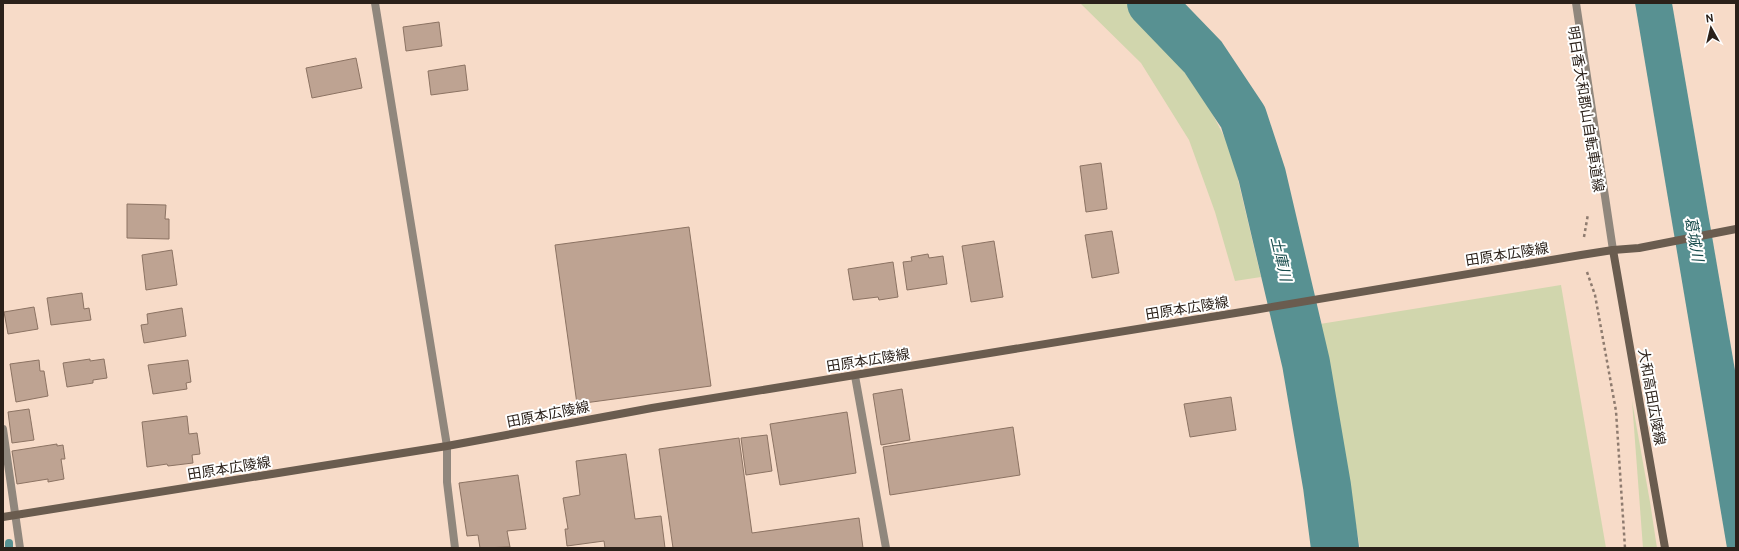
<svg xmlns="http://www.w3.org/2000/svg" width="1739" height="551" font-family="Cabin,'Noto Sans JP',sans-serif">
<rect width="100%" height="100%" fill="#f7dbc8"/>
<g fill="#d1d6ad">
<path d="M1080,3H1128L1161,38L1211,111L1231,150L1261,277L1235,281L1215,212L1189,140L1141,63Z"/>
<path d="M1561,285L1606,548H1360L1320,324Z"/>
<path d="M1632,401L1650,502L1657,548H1643Z"/>
</g>
<path fill="#589192" d="M1635,3H1672L1736,376V548H1727Z"/>
<g fill="none" stroke-linecap="round" stroke-linejoin="round">
<path stroke="#589192" stroke-width="8" d="M9,543V548"/>
<path stroke="#589192" stroke-width="48" d="M1151,3L1203,57L1243,117L1262,175L1306,363L1327,486L1335,548"/>
</g>
<g fill="#bea392" stroke="#8c7363">
<path d="M439,22L442,46L406,51L403,27Z"/>
<path d="M356,58L362,88L312,98L306,68Z"/>
<path d="M465,65L468,90L431,95L428,71Z"/>
<path d="M1101,163L1107,209L1086,212L1080,166Z"/>
<path d="M127,204L166,205L165,219H169V239L127,238Z"/>
<path d="M689,227L711,386L577,404L555,245Z"/>
<path d="M1112,231L1119,273L1092,278L1085,235Z"/>
<path d="M994,241L1003,297L971,302L962,246Z"/>
<path d="M172,250L177,285L146,290L142,255Z"/>
<path d="M928,254L929,258L943,256L947,284L907,290L903,262L912,261L911,257Z"/>
<path d="M893,262L898,297L879,300L878,297L853,300L848,269Z"/>
<path d="M82,293L84,309L89,308L91,320L51,325L47,298Z"/>
<path d="M34,307L38,329L8,334L4,312Z"/>
<path d="M182,308L186,336L144,343L141,325L148,324L147,314Z"/>
<path d="M90,359V361L104,359L107,378L93,380V383L67,387L63,363Z"/>
<path d="M39,360L40,371H44L48,396L16,402L10,364Z"/>
<path d="M188,360L191,382L186,383L187,389L153,394L148,365Z"/>
<path d="M902,389L910,440L881,445L873,394Z"/>
<path d="M1231,397L1236,430L1190,437L1184,404Z"/>
<path d="M29,409L34,440L12,443L8,412Z"/>
<path d="M847,412L856,473L780,485L770,424Z"/>
<path d="M187,416L189,434L197,433L200,454L192,455L193,463L168,466L167,464L147,467L142,422Z"/>
<path d="M1013,427L1020,475L890,495L883,447Z"/>
<path d="M767,435L772,471L746,475L741,438Z"/>
<path d="M739,438L752,533L859,518L863,548H673L659,449Z"/>
<path d="M57,444V446L63,445L65,459H61L64,479L48,482V479L17,484L12,451Z"/>
<path d="M626,454L635,519L661,516L665,548H605L604,541L567,546L565,529H568L563,498L580,495L576,461Z"/>
<path d="M518,475L526,529L507,531L510,547L480,548L478,535L467,536L459,483Z"/>
</g>
<g fill="none" stroke-linecap="round" stroke-linejoin="round">
<g stroke="#8e7b6f" stroke-width="2.5" stroke-dasharray="3 3" stroke-linecap="butt">
<path d="M1584,237L1588,214"/>
<path d="M1587,272L1595,295L1616,411L1625,548"/>
</g>
<g stroke="#90877d" stroke-width="8">
<path d="M375,3L447,446V482L455,548"/>
<path d="M1576,3L1613,250"/>
<path d="M855,376L886,548"/>
<path d="M3,429L20,548"/>
</g>
<g stroke="#6a5c4f" stroke-width="8">
<path d="M1613,250L1665,548"/>
<path d="M3,517L447,446L652,408L1254,310L1581,255L1613,250L1639,248L1736,229"/>
</g>
</g>
<g text-anchor="middle" dominant-baseline="central" stroke-width="4" stroke-linejoin="round" paint-order="stroke">
<g font-size="14" fill="#2b211a" stroke="#fff">
<text transform="translate(1586 109) rotate(81)">明日香大和郡山自転車道線</text>
<text transform="translate(1507 254) rotate(-9)">田原本広陵線</text>
<text transform="translate(1187 308) rotate(-9)">田原本広陵線</text>
<text transform="translate(868 360) rotate(-9)">田原本広陵線</text>
<text transform="translate(1652 397) rotate(80)">大和高田広陵線</text>
<text transform="translate(548 414) rotate(-11)">田原本広陵線</text>
<text transform="translate(229 468) rotate(-9)">田原本広陵線</text>
</g>
<g font-size="15" font-style="italic" fill="#174b4c" stroke="#fff">
<text transform="translate(1694 239) rotate(80)">葛城川</text>
<text transform="translate(1281 259) rotate(77)">土庫川</text>
</g>
</g>
<rect width="1739" height="551" fill="none" stroke="#2b211a" stroke-width="8"/>
<g transform="translate(1711 28) rotate(352)" stroke="#ffffff" stroke-width="3" paint-order="stroke">
<path d="M0-3L7 15L0 10L-7 15Z" fill="#2b211a"/>
<text y="-6" font-size="11" font-weight="bold" text-anchor="middle" fill="#2b211a">N</text>
</g>
</svg>
